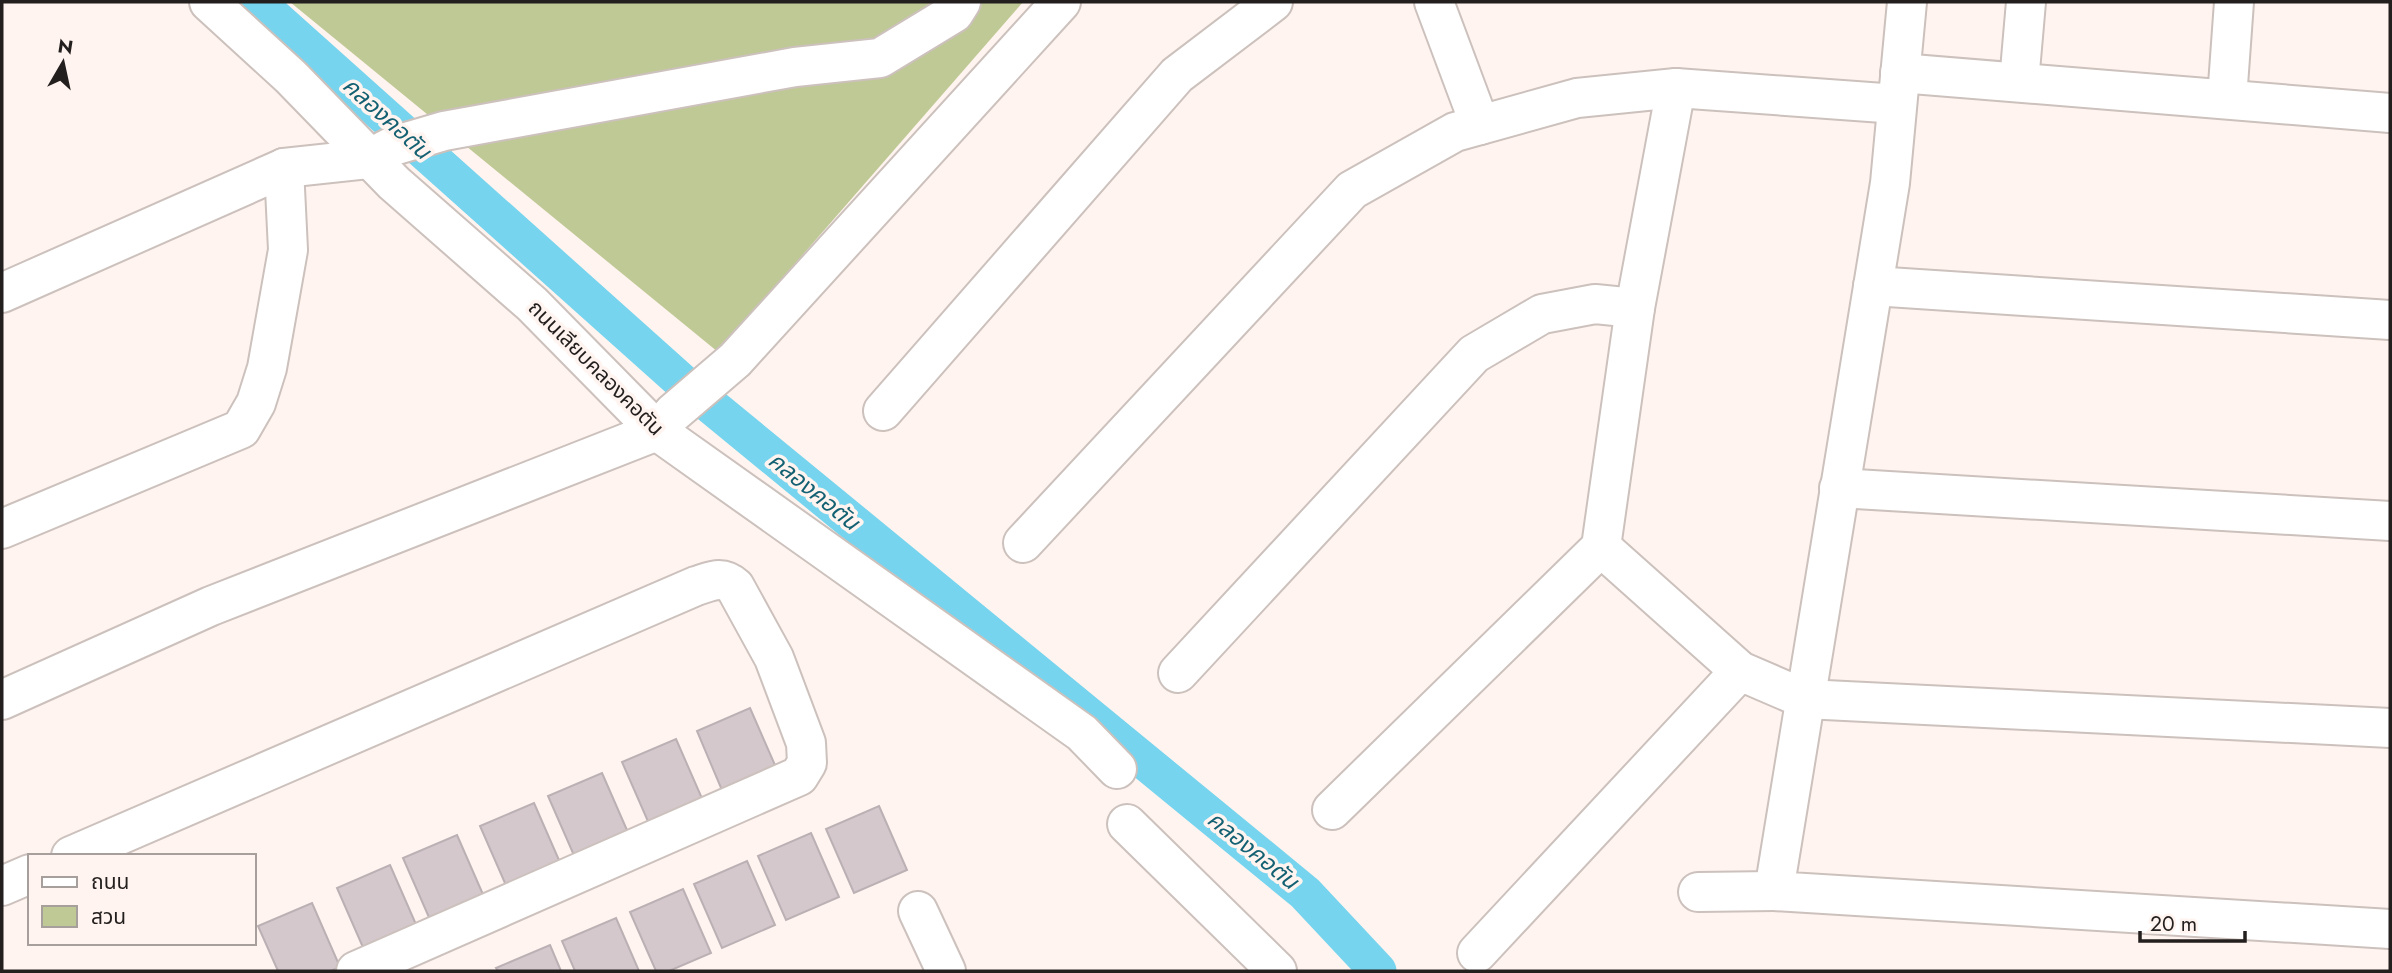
<svg xmlns="http://www.w3.org/2000/svg" width="2392" height="973" font-family="Jost,'Noto Sans Thai',sans-serif">
<rect width="100%" height="100%" fill="#fff4ef"/>
<path fill="#bfc996" d="M290,2H1023L718,352Z"/>
<g fill="none" stroke-linecap="round" stroke-linejoin="round">
<path stroke="#76d4ee" stroke-width="37" d="M257,2L682,382L1305,893L1378,971"/>
</g>
<g fill="#d4c8cd" stroke="#bbb0b4" stroke-width="2">
<path d="M750,708L778,772L724,795L697,731Z"/>
<path d="M676,739L704,803L650,826L622,762Z"/>
<path d="M602,773L630,837L576,860L548,796Z"/>
<path d="M534,803L562,867L508,890L480,826Z"/>
<path d="M879,806L907,870L854,893L826,829Z"/>
<path d="M811,833L839,897L786,920L758,856Z"/>
<path d="M457,835L485,899L431,922L403,858Z"/>
<path d="M747,861L775,925L722,948L694,884Z"/>
<path d="M390,865L418,929L365,952L337,888Z"/>
<path d="M683,889L711,953L669,971H656L630,912Z"/>
<path d="M312,903L340,967L331,971H278L258,926Z"/>
<path d="M616,918L639,971H575L562,941Z"/>
<path d="M550,945L561,971H498L496,968Z"/>
</g>
<g fill="none" stroke-linecap="round" stroke-linejoin="round">
<g stroke="#ccc1bc" stroke-width="42">
<g id="minor">
<path d="M209,2L291,77L394,183L532,304L657,431L1082,733L1117,769"/>
<path d="M1434,2L1480,125"/>
<path d="M1907,2L1890,183L1774,891L2390,929"/>
<path d="M1900,73L2390,113"/>
<path d="M2019,82L2026,2"/>
<path d="M2227,99L2234,2"/>
<path d="M1873,286L2390,320"/>
<path d="M2,293L284,168L368,159L393,146L444,131L795,67L880,58L954,13L961,2"/>
<path d="M883,411L1177,75L1273,2"/>
<path d="M1839,488L2390,521"/>
<path d="M2,529L241,429L256,403L267,368L288,250L284,168"/>
<path d="M1023,543L1352,190L1455,132L1577,98L1676,88L1897,104"/>
<path d="M1601,547L1740,671L1805,699L2390,728"/>
<path d="M1178,673L1474,354L1542,314L1595,304L1635,308"/>
<path d="M2,700L211,606L657,431L673,413L735,360L1061,2"/>
<path d="M1332,810L1601,547L1635,308L1676,88"/>
<path d="M1127,824L1277,971"/>
<path d="M71,856L696,586C712,581 722,575 735,587L774,658L806,743L807,763L799,776L356,971"/>
<path d="M2,886L30,874"/>
<path d="M1698,892L1774,891"/>
<path d="M918,911L946,971"/>
<path d="M1477,953L1740,671"/>
</g>
</g>
<use href="#minor" stroke="#fff" stroke-width="38"/>
</g>
<g text-anchor="middle" dominant-baseline="central" stroke-width="7" stroke-linejoin="round" paint-order="stroke">
<g font-size="21" fill="#231f1e" stroke="#fff4ef">
<text transform="translate(596 368) rotate(45)">ถนนเลียบคลองคอตัน</text>
</g>
<g font-size="23" font-style="italic" fill="#136072" stroke="#fff4ef">
<text transform="translate(387 118) rotate(42)">คลองคอตัน</text>
<text transform="translate(814 491) rotate(39)">คลองคอตัน</text>
<text transform="translate(1253 850) rotate(39)">คลองคอตัน</text>
</g>
</g>
<rect width="2392" height="973" fill="none" stroke="#231f1e" stroke-width="7"/>
<rect x="28" y="854" width="228" height="91" fill="#fff4ef" stroke="#a79f9b" stroke-width="2"/>
<rect x="42" y="877" width="35" height="10" fill="#ffffff" stroke="#a79f9b" stroke-width="2"/>
<text x="91" y="889" font-size="21" fill="#231f1e">ถนน</text>
<rect x="42" y="906" width="35" height="21" fill="#bfc996" stroke="#a79f9b" stroke-width="2"/>
<text x="91" y="924" font-size="21" fill="#231f1e">สวน</text>
<g transform="translate(63 63) rotate(9)" stroke="#fff4ef" stroke-width="5" paint-order="stroke">
<path d="M0-5L12 26L0 18L-12 26Z" fill="#231f1e"/>
<text y="-10" font-size="19" font-weight="bold" text-anchor="middle" fill="#231f1e">N</text>
</g>
<path d="M2140 931v10h105v-10" fill="none" stroke="#231f1e" stroke-width="3.5"/>
<text x="2150" y="931" font-size="21" fill="#231f1e" stroke="#fff4ef" stroke-width="5" paint-order="stroke">20 m</text>
</svg>
